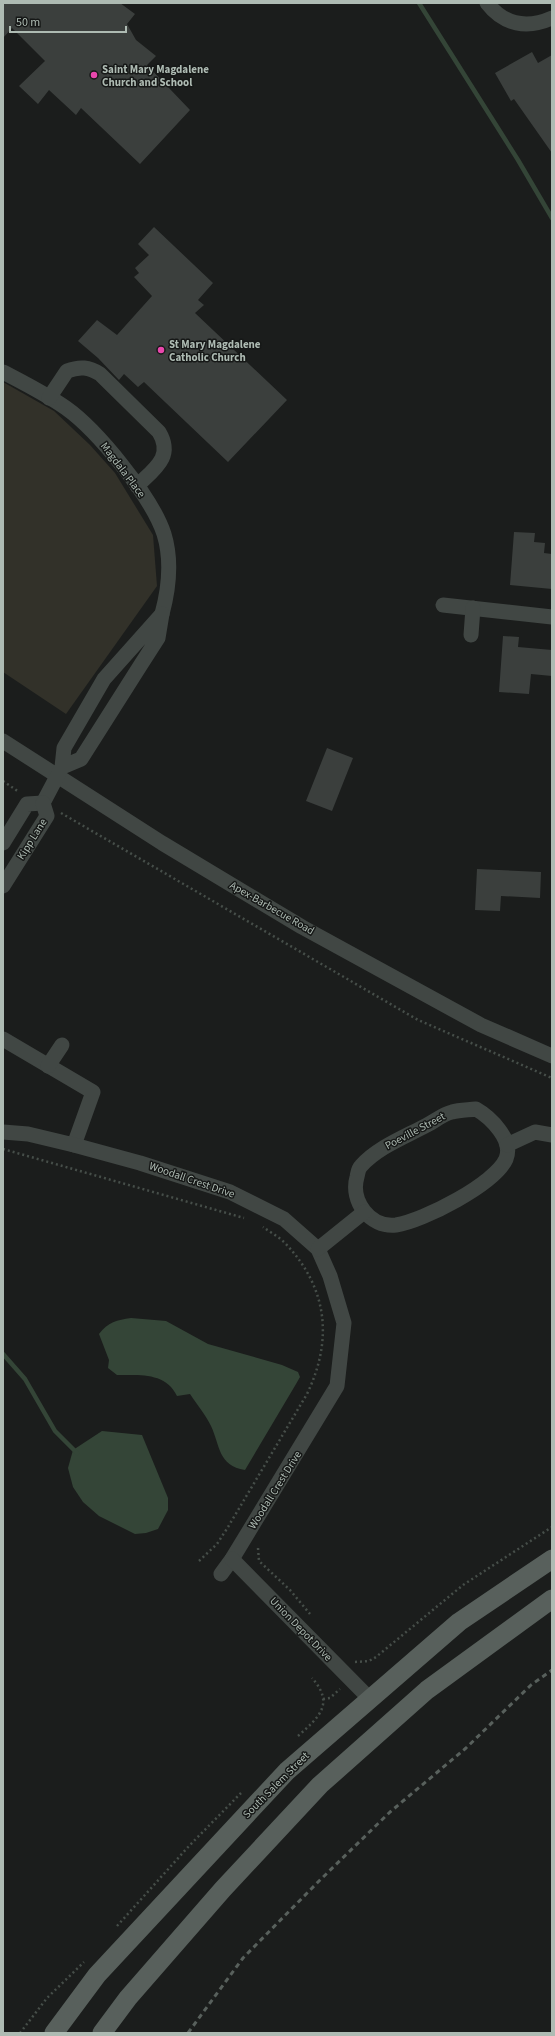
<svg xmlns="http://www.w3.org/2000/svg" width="555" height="2036" font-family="'Source Sans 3',sans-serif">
<rect width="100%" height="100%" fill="#1b1d1c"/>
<path fill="#323129" d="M3,382L54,411L90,445L115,473L153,535L157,586L66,714L3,672Z"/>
<g fill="#344537">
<path d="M131,1318L166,1321L208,1344L282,1365L298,1372L300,1377L296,1384L245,1470C218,1466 220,1445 211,1426C206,1415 197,1405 190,1394L177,1396C166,1372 139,1375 117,1375L108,1368L109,1360L99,1334C108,1322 117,1320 131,1318Z"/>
<path d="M102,1431L142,1435L168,1498V1510L158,1529L146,1533L135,1534L99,1516L83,1502L73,1487L68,1468L73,1450Z"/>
</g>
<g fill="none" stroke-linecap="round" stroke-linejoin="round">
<g stroke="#344537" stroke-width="4.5">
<path d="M419,3L518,160L552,218"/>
<path d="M3,1354L25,1379L55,1431L77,1453"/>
</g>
</g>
<g fill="#3b3f3d">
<path d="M3,3H120L135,14L127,24L136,40L156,56L147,65L190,110L140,164L81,108L76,115L49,90L38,104L19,86L45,61L12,28L3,38Z"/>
<path d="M532,52L538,63L552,55V153L514,99L511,101L495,73Z"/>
<path d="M154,227L213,283L198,300L204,305L195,313L287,400L228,462L144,382L138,387L124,374L119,380L98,358L78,341L97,320L117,335L152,296L134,277L139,273L135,268L149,255L138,244Z"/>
<path d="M514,532L535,533L534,542L545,543L544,553L552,554V589L510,585Z"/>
<path d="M503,636L519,637L518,647L552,650V676L531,674L529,694L499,692Z"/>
<path d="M327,748L353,758L332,811L306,801Z"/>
<path d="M477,869L541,872L540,898L501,896L500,911L475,910Z"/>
</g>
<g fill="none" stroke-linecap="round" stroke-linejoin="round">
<g stroke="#464e49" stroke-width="2.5" stroke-dasharray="2 3" stroke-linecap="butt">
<path d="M3,781L19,792"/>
<path d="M61,813L418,1020L552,1078"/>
<path d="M3,1149L244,1218"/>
<path d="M258,1548L259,1561L290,1590L310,1614"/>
<path d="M199,1561L217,1544L228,1527L307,1394C333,1340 328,1288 285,1243C279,1237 270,1232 263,1227"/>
<path d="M355,1662L369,1661L376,1657L463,1585L552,1527"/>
<path d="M323,1699L330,1698L340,1689"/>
<path d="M298,1736C319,1717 335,1704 312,1678"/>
<path d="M117,1926L189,1846L241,1793"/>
<path d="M20,2033L47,1998L84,1962"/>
</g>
<g stroke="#414744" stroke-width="15">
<path d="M487,3C504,25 527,29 552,18"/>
<path d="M3,372C24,383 46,394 66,408C97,430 152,497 164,534C172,560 169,588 162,614"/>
<path d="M49,398L67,371C80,366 89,367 100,374L159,432C174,457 154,469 137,486"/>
<path d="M443,605L552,617"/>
<path d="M471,635L473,608"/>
<path d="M3,741L162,843L302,927L481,1025L552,1056"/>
<path d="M43,803L62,767L81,759L140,666L158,638L162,614L104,679L64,748L62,767"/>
<path d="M3,843L27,804L43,803"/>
<path d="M3,886L47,816L43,803"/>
<path d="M3,1039L93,1092L74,1145"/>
<path d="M48,1066L62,1045"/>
<path d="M476,1109C490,1117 514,1140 506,1159C495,1184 423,1221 396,1225C370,1228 350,1201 357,1177C358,1173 358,1169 361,1166C378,1147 405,1137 427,1125C435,1121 443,1114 452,1112C459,1110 468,1110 476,1109Z"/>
<path d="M3,1132L28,1134L74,1145L140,1163L230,1192L284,1219L318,1249L330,1276L344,1323L337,1386L232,1559L221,1574"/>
<path d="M507,1145L535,1132L552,1135"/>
<path d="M318,1249L364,1212"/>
<path d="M232,1559L370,1699"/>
</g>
<g stroke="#58605c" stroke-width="19">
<path d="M54,2033L97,1975L287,1771L459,1622L552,1559"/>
<path d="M102,2033L128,1998L223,1889L320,1785L427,1690L552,1599"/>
</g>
<path stroke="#58605c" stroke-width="3" stroke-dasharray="5 4" stroke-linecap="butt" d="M188,2033L243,1958L319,1881L390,1812L466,1748L531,1685L552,1670"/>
</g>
<g fill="#e947ad" stroke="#161817" stroke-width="1.5">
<circle cx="94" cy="75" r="4"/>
<circle cx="161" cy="350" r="4"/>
</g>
<g text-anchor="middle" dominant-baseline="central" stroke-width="3" stroke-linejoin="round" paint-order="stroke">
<g font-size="11" font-weight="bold" fill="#aebbb3" stroke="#161817" text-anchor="start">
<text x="102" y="69">Saint Mary Magdalene<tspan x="102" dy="13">Church and School</tspan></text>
<text x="169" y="344">St Mary Magdalene<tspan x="169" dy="13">Catholic Church</tspan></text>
</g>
<g font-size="11" fill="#aebbb3" stroke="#161817">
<text transform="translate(123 470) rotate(53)">Magdala Place</text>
<text transform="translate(32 839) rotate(-58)">Kipp Lane</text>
<text transform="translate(272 908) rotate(30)">Apex-Barbecue Road</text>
<text transform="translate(415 1131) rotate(-28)">Poeville Street</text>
<text transform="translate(192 1180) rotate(19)">Woodall Crest Drive</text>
<text transform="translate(275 1490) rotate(-58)">Woodall Crest Drive</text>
<text transform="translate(301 1629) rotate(46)">Union Depot Drive</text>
<text transform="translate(276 1785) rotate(-45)">South Salem Street</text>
</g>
</g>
<rect width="555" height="2036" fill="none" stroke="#aebbb3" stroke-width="8"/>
<path d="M10 26v6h116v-6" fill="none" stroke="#aebbb3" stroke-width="2"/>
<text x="16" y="26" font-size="12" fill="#aebbb3" stroke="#161817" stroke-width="3" paint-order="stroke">50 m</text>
</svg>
